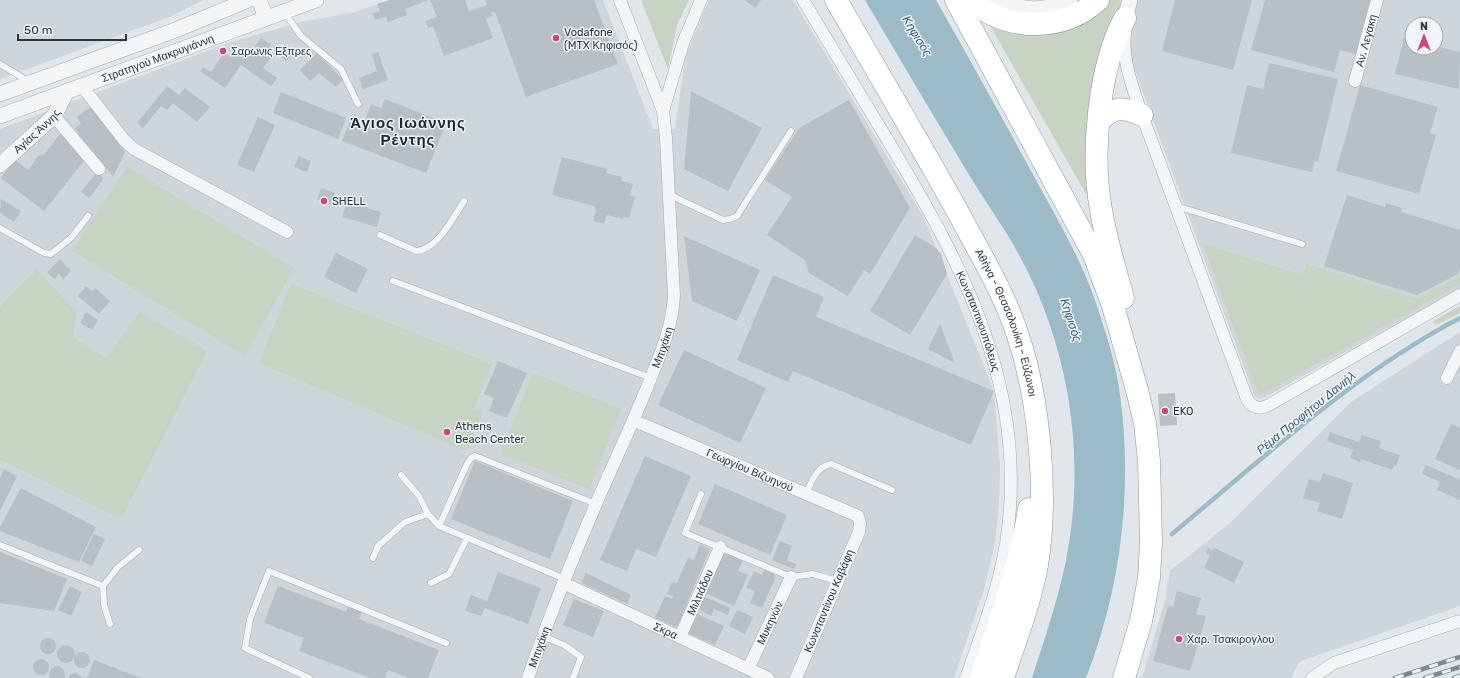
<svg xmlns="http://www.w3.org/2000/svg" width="1460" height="678" font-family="Rubik,sans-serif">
<rect width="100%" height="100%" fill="#e0e6e9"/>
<g fill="#ced5db" fill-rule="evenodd">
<path d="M0,0H203L169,17L0,79Z"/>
<path d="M390,0H603L653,129H675L685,57L709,0H793L924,218L994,391L1000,468L999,502L995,543L985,586L954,678H0V129L231,42L301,22L355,12Z"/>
<path d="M1137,0H1460V288L1269,395L1261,399L1255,397L1129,54V46ZM1412,24H1436V48H1412Z"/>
<path d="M1460,332V606L1301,661L1298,664L1291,678H1142L1165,601L1170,571L1230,523L1351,402Z"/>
</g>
<g fill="#c9d3c2">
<path d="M641,0H689L677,25L668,69Z"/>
<path d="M1109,0H1122L1116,18L1090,194H1086L988,22Z"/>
<path d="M127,167L294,268L245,356L72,251Z"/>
<path d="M1203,244L1303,275L1306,264L1418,299L1460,276V284L1259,395Z"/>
<path d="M37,270L76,312L73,337L106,358L140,312L207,351L121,519L0,459V309L4,302Z"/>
<path d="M291,284L492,364L474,408L483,412L466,451L259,363Z"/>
<path d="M1460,306V313L1436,325L1433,321Z"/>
<path d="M533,373L621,409L589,489L501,454Z"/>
</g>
<path fill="#9cbbc9" d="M865,0H936C970,60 1004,121 1037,182C1058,220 1080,258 1095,300C1105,330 1116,363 1120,395C1133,490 1121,589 1086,678H1032C1046,634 1062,589 1069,543C1085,445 1066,339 1018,253C1004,227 986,203 971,178C935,119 900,59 865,0Z"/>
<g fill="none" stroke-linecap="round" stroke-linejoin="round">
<path stroke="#9cbbc9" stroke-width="4.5" d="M1172,534C1263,458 1355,373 1460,318"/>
</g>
<g fill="#b8c0c6">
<path d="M390,0H429L405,9L407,15L388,22L386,17L375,20L373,13L380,11L377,4Z"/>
<path d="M430,0H465L469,11L487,5L485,0H594L618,64L526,97L495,12L491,13L493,16L486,19L493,38L444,56L433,26L428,28L425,21L437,17Z"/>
<path d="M744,0H761L756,8Z"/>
<path d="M1175,0H1252L1233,70L1162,51Z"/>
<path d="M1265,0H1370L1356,54L1340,50L1334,72L1251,50Z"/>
<path d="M261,38L271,45L265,53L271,57L263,68L277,78L271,86L241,65L225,88L200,71L203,67L211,72L224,53L230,57L235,50L246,58Z"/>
<path d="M1404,38L1412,40V48H1436V46L1460,52L1459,89L1395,74Z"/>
<path d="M287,49L293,55L286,61L280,55Z"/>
<path d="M378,52L388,80L363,89L359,78L377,71L372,55Z"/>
<path d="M317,53L343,80L336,87L319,73L310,81L300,70Z"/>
<path d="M1269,63L1338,79L1318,162L1314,161L1312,172L1231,153L1247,85L1263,89Z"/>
<path d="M1360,85L1438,107L1430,133L1436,135L1419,194L1336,171Z"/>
<path d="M167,86L179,95L185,88L210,107L197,122L173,103L167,110L161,106L143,128L137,123Z"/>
<path d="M691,91L762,128L728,191L684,169Z"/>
<path d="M281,92L346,118L338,139L273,113Z"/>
<path d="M385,99L446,123L426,173L342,141L350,121L363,126L371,104L381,108Z"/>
<path d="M849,100L910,208L870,274L864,270L848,296L809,273L805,260L767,235L792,197L765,180L799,128Z"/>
<path d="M92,106L99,113L125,152L113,177L87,144H85L75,128L81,124L77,117Z"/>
<path d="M258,117L275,125L254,172L237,165Z"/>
<path d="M60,134L88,156L44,211L1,178L15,160L28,170L39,155H44Z"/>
<path d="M299,156L311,161L307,172L294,167Z"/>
<path d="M562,157L607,169L606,173L622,177L621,181L633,184L630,195L635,197L629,218L623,217V219L607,215L604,224L593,221L596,210L594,206L552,195Z"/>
<path d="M96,173L104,178L89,198L81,192Z"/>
<path d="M321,188L335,193L331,205L317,200Z"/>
<path d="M1347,195L1385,207L1386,203L1402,208L1401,212L1460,230V269L1458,274L1417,295L1324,266Z"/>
<path d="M1,199L21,211L14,222L0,213Z"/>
<path d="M347,202L381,212L377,227L342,217Z"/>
<path d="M915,235L936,248L941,254L947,274L910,335L870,311Z"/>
<path d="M684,236L760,270L737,321L692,301Z"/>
<path d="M336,253L368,269L356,293L324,277Z"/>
<path d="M60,259L71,271L63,279L59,274L54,279L47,272Z"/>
<path d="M773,275L824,297L816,317L994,391L971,445L793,371L788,382L737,360Z"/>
<path d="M86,286L92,291L95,288L110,301L99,314L78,296Z"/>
<path d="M86,312L98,320L92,330L80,323Z"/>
<path d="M940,324L955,363L928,349Z"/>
<path d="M684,350L766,388L740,443L658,405Z"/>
<path d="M498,361L527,373L507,418L489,411L494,398L484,394Z"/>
<path d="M1175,393L1177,425L1160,426L1158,394Z"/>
<path d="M1451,424L1460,428V470L1435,459Z"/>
<path d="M1330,432L1359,442L1362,435L1381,441L1379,448L1400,455L1396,466L1394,465L1392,470L1361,459L1360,462L1350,458L1353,450L1327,441Z"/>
<path d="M645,456L691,476L656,557L636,549L627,571L600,560Z"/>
<path d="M475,461L573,501L550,559L451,519Z"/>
<path d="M1426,465L1460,480V500L1437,490L1440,482L1422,474Z"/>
<path d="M4,469L17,476L0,511V478Z"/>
<path d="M1323,473L1353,483L1342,519L1317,511L1320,503L1303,498L1309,479L1320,482Z"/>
<path d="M715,484L787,515L770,555L698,524Z"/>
<path d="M21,488L96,527L79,562L0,531V527Z"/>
<path d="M94,534L105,539L92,566L81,561Z"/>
<path d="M780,541L792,546L787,560L796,564L794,569L772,560Z"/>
<path d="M700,544L710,549L677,627L655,618L665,596L672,599L673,596L667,594L672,582L677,583L688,558L694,560Z"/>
<path d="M1208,548L1212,550L1214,548L1244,562L1234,583L1204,568L1210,555L1206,553Z"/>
<path d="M0,552L67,579L54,611L0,603Z"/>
<path d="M724,552L743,560L738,571L748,575L734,606L705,593Z"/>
<path d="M765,569L774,573L775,579L762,608L750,603L755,591L746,588L754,571L762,575Z"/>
<path d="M498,572L541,588L528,624L485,608L481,616L465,611L471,595L487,601Z"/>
<path d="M586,573L631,595L627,604L581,583Z"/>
<path d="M70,586L82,592L71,616L58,610Z"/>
<path d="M278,586L346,612L348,606L362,611L359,619L439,650L428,678H409L388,670L385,678H370L299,651L304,638L264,623Z"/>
<path d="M1177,591L1201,598L1196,614L1206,616L1190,671L1153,661L1168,606L1173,607Z"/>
<path d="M705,597L730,608L728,615L714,609L711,616L699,610Z"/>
<path d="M574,599L604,611L593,637L563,625Z"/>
<path d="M737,610L753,617L745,634L729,626Z"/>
<path d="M697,614L724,626L715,645L688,633Z"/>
<circle cx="48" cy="646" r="8"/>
<circle cx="66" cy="654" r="9"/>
<circle cx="82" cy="660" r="8"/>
<circle cx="41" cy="667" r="8"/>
<path d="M94,660L141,678H87Z"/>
<path d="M55,666H60L64,670L65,678H50L49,672Z"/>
<path d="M76,673L83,678H68L71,674Z"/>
</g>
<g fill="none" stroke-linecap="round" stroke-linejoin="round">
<g stroke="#a5aeb3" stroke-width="7">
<g id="service">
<path d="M285,13L301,36L341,69L358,104"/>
<path d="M0,64L28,81"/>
<path d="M668,194L723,220L730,219L737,216L791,131"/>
<path d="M1176,206L1302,244"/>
<path d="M0,228L44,253L51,254L72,237L88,216"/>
<path d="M380,235L416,251C437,250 453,218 464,201"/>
<path d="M393,281L651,378"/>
<path d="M401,475L419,496L428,514L439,526L565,579"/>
<path d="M701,494L685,533L791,577L813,574L837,581"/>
<path d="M806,494C812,481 816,467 831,464L892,490"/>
<path d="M439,526L467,464L471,458L475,456L596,504"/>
<path d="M0,545L103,586"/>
<path d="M373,558L378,546L405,522L428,514"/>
<path d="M431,583L449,574L467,538"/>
<path d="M110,624L104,605L103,586L118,567L139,550"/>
<path d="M542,636L564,645L581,657L573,678"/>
<path d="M309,678L245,648L250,619L269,571L446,643"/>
</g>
</g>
<g stroke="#a5aeb3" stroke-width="13">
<g id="minor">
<path id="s1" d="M803,0C831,46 859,93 887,139C960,260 1026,382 1008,529C1002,581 983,629 966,678"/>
<path d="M1125,33C1122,62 1133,88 1142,115L1247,399C1252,408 1260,410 1269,405L1460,295"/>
<path id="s2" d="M1355,81L1377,0"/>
<path d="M82,86L124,140L134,149L287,232"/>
<path d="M663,111L683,43L701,0"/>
<path d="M54,116L99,169"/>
<path d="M1447,378L1460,351"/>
<path id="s3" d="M635,421L858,516L860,523L859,532L796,678"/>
<path id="s4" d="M563,583L768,678"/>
<path id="s5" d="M680,637L720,547"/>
<path id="s6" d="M748,669L791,577"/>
<path id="s7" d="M528,678C549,617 573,557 599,497C617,456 636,416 652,375C663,348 672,325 674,296L666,138L663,111L620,0"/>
<path d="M1312,678L1334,663L1460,621"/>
</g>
</g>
<g stroke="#a5aeb3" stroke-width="16">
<g id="tertiary">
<path d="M259,0L266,18"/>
<path d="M997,0C1023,11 1045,12 1070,0"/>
<path d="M1125,18L1130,0"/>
<path d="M0,94L173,31L248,0"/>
<path id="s8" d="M0,116L316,0"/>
<path id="s9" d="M0,165L54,116L67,91"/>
</g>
</g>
<g stroke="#8896a0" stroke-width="23">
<g id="motorway">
<path id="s10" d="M836,0C877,71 919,142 959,214C980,254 1004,292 1018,336C1040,401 1048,497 1037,565C1030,604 1015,641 1003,678"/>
<path d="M956,0L1094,255L1113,306L1137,390L1145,423L1149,461L1151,542L1149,578L1141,621L1124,678"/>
<path d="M970,0C1007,31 1062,33 1098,0"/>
<path d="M1099,121C1114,106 1123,107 1142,115"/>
<path d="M1123,298C1115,269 1106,240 1101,210C1091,155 1098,68 1125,18"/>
<path d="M981,678C999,623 1020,567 1029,509"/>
</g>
</g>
<use href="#service" stroke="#f3f5f7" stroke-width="6"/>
<use href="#minor" stroke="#f3f5f7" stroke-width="12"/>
<use href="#tertiary" stroke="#f3f5f7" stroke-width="15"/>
<use href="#motorway" stroke="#fff" stroke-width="22"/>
<g stroke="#7a8893" stroke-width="4.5">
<g id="rail">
<path d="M1395,678L1460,657"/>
<path d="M1425,678L1460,667"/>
<path d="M1454,678L1460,676"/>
</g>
</g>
<use href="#rail" stroke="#f0f4f7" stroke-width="3" stroke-dasharray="9" stroke-linecap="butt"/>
</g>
<g fill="#cd4776" stroke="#f0f4f7" stroke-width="1.5">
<circle cx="556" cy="38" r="4"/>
<circle cx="223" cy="51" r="4"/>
<circle cx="324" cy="201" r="4"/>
<circle cx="1165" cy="411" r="4"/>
<circle cx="447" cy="432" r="4"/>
<circle cx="1179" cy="639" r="4"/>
</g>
<g text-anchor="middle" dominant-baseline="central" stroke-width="3" stroke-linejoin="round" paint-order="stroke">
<g font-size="11" fill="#293641" stroke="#f0f4f7" text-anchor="start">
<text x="564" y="32">Vodafone<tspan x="564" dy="13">(MTX Κηφισός)</tspan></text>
<text x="231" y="51">Σαρωνις Εξπρες</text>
<text x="332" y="201">SHELL</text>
<text x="1173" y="411">EKO</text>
<text x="455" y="426">Athens<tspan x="455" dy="13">Beach Center</tspan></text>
<text x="1187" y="639">Χαρ. Τσακιρογλου</text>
</g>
<g font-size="11" fill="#293641" stroke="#f0f4f7">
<text stroke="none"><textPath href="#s2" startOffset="42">Αν. Λεγακη</textPath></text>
<text stroke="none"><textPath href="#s8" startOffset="168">Στρατηγού Μακρυγιάννη</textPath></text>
<text stroke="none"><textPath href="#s9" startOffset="50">Αγίας Άννης</textPath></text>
<text stroke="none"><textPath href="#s1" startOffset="367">Κωνσταντινουπόλεως</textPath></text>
<text stroke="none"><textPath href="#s10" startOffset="366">Αθήνα - Θεσσαλονίκη - Εύζωνοι</textPath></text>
<text stroke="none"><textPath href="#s7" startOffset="357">Μπιχάκη</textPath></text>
<text stroke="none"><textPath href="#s3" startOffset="125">Γεωργίου Βιζυηνού</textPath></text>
<text stroke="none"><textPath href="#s5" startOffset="49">Μιλτιάδου</textPath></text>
<text transform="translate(829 601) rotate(-67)">Κωνσταντίνου Καβάφη</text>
<text stroke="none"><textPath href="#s6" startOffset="51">Μυκηνών</textPath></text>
<text stroke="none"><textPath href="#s4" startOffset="113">Σκρα</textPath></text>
<text stroke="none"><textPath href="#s7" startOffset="33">Μπιχάκη</textPath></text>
</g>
<g font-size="12" font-style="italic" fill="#335d74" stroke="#f0f4f7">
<text transform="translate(917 36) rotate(59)">Κηφισός</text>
<text transform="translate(1071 320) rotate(72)">Κηφισός</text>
<text transform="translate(1306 413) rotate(-39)">Ρέμα Προφήτου Δανιήλ</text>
</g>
<g font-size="15" font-weight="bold" letter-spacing="1" fill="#1b2731" stroke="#f0f4f7">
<text x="408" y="123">Άγιος Ιωάννης<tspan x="408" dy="17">Ρέντης</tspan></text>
</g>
</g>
<g transform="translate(1424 36)"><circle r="19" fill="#f0f4f7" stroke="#a0a8ae"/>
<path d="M0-3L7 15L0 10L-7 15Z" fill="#cd4776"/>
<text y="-6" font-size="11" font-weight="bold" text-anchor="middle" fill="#293641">N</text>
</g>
<path d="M18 34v6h108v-6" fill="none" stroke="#293641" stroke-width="2"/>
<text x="24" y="34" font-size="12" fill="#293641" stroke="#f0f4f7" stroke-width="3" paint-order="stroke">50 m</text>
</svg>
